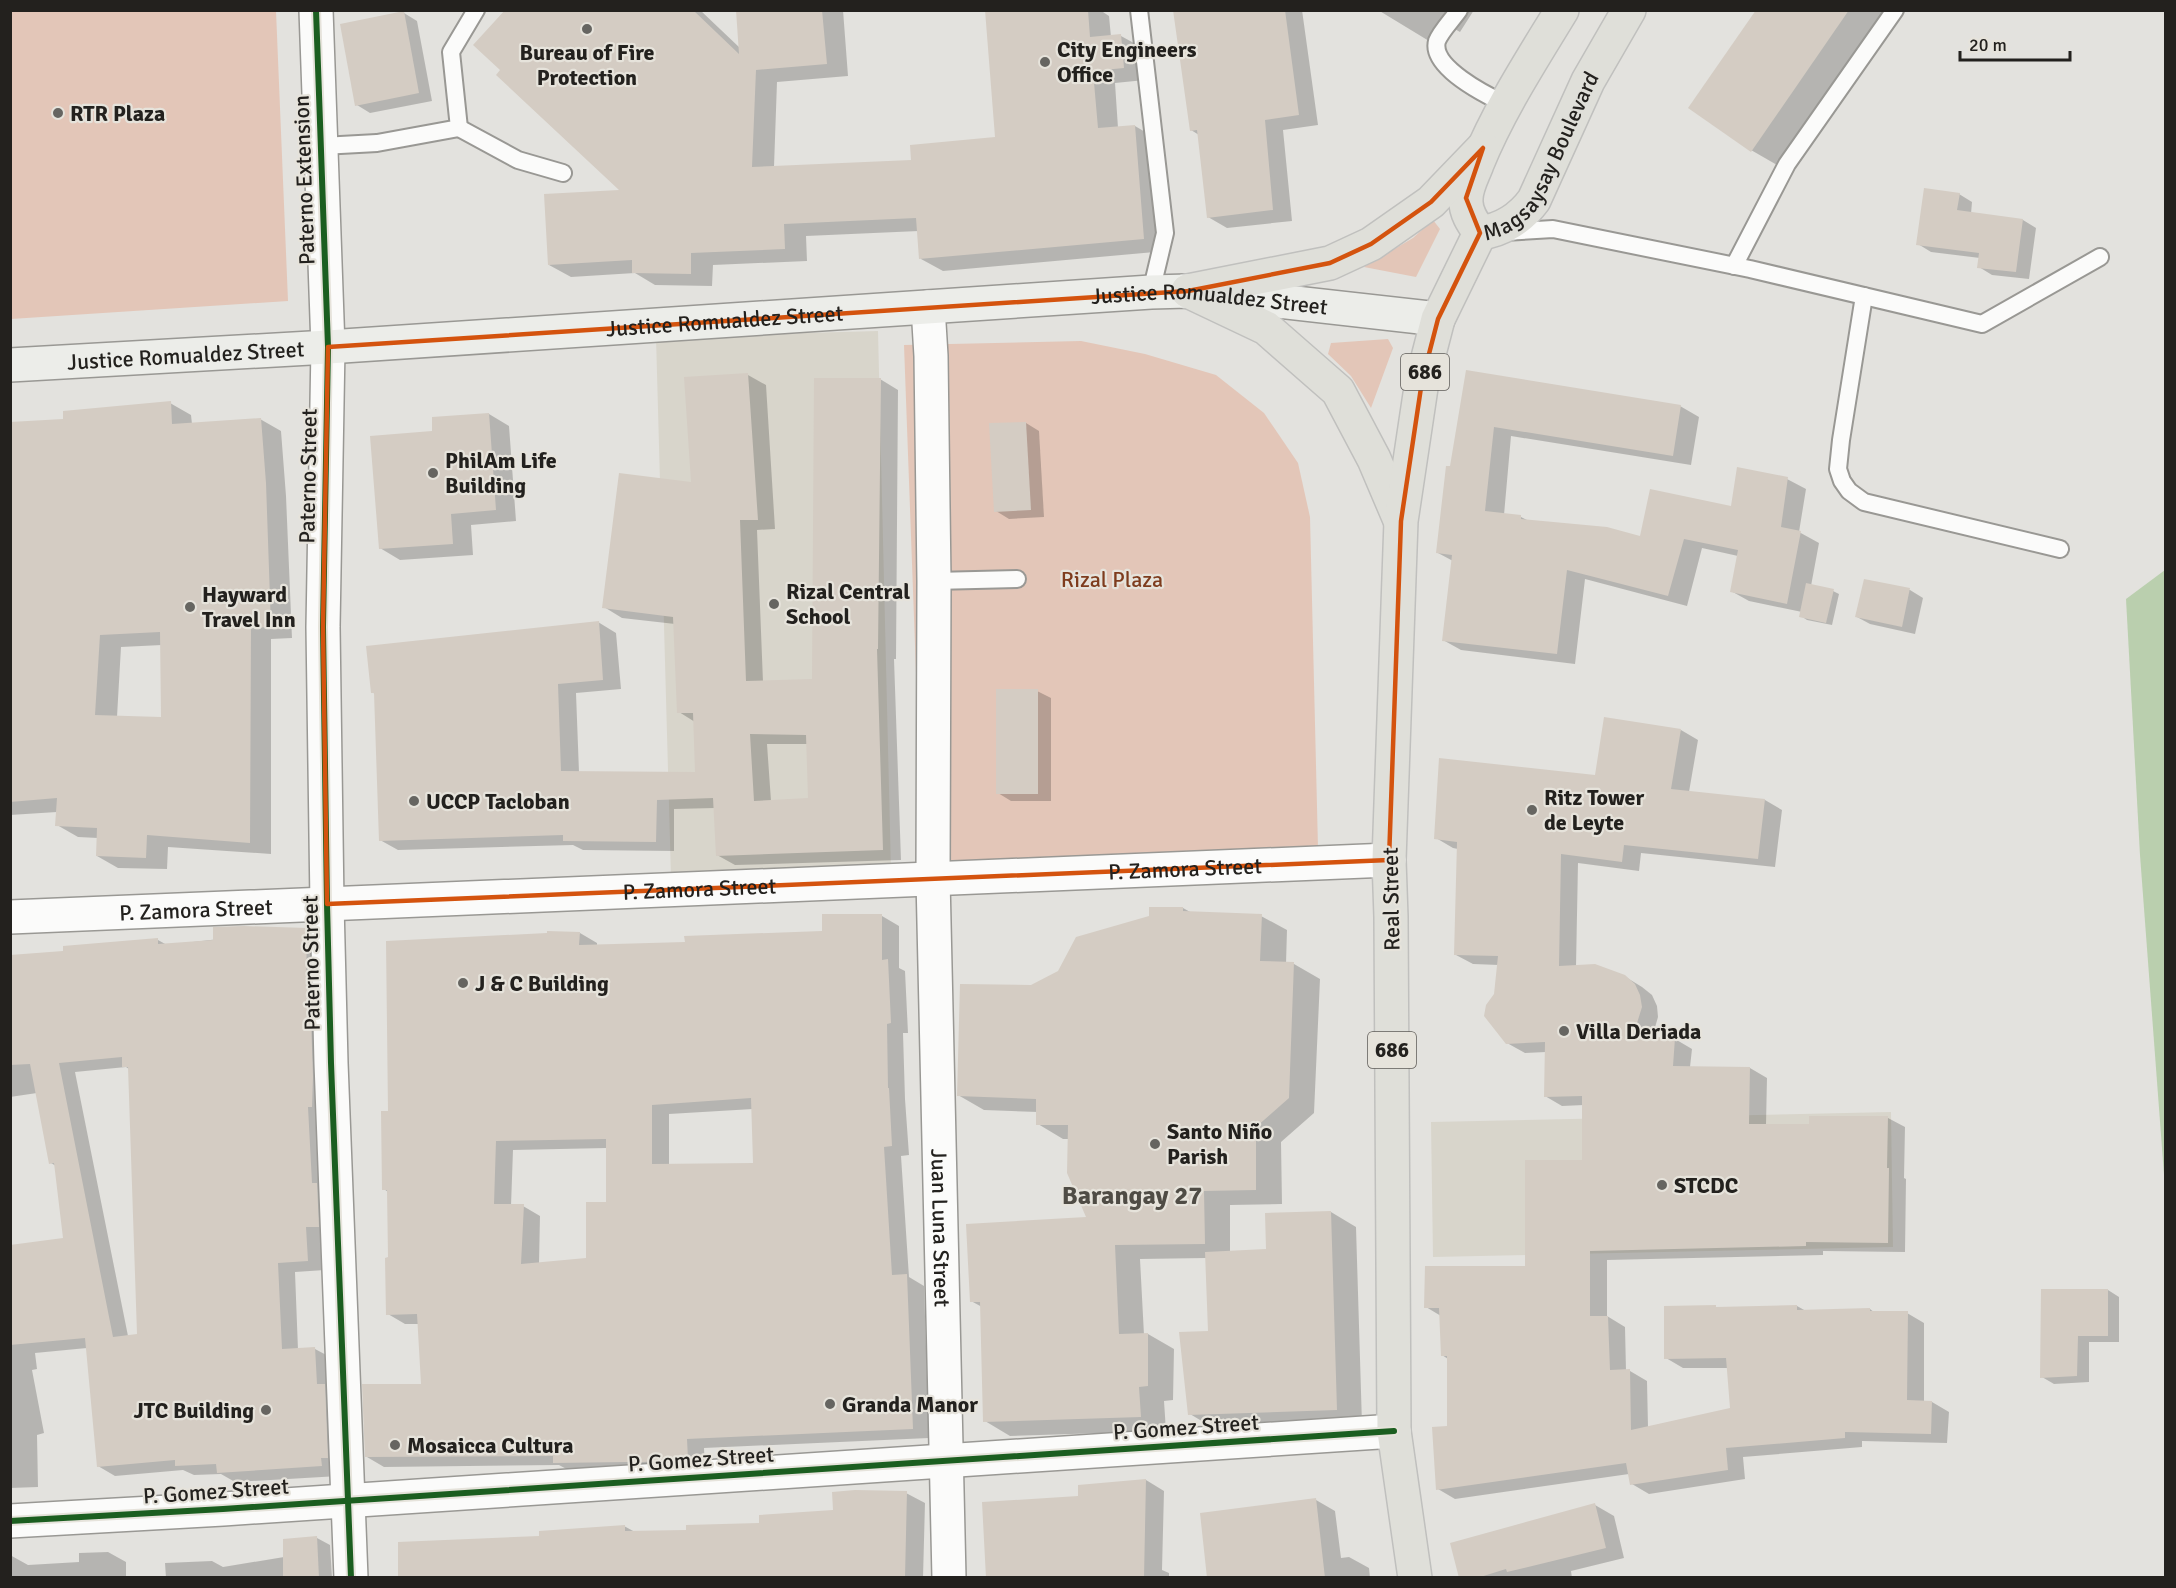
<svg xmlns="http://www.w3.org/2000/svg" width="2176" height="1588" font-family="Signika,sans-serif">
<rect width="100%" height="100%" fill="#e3e2de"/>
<g fill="#d8d5cb">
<path d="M878,331L891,871L671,878L656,337Z"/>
<path d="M1891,1112L1893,1247L1433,1257L1431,1122Z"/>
</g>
<g fill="#e3c6b8">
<path d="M10,11H276L288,301L11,319Z"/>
<path d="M1433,220L1440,229L1416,277L1364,267L1413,238Z"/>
<path d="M1388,339L1393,348L1371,408L1351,376L1328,354L1331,343Z"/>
<path d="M1081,341L1145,354L1216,375L1264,413L1298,463L1310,517L1318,848L923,863L904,345Z"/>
</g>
<path fill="#bacfae" d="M2165,570V1188L2140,855L2126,599Z"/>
<g fill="#0003" fill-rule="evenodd">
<path d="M508,10H700L740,48L737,10H843L848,76L777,82L774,167L913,161L996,139L1007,10H1100L1109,16L1111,37L1121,36L1143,48L1145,80L1115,83L1118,128L1135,126L1157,139L1166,251L943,271L921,259L919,231L806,236L807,261L713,265L712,286L655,285L635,273L571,277L549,265L623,191L502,70Z"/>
<path d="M1174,10H1302L1318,125L1283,130L1292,221L1227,228L1208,217L1199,135L1191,130Z"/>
<path d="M1378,10H1474L1460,32L1441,21L1429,41Z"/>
<path d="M1758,10H1885L1777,165L1751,150Z"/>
<path d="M404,13L417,21L432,101L370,113L357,105Z"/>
<path d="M1959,194L1972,202L1971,214L2023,220L2036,228L2029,279L1992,275L1979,267L1980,258L1931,252L1918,244Z"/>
<path d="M1467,371L1680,406L1699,417L1691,465L1511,436L1504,515L1521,517L1529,521L1641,537L1732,508L1787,479L1806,489L1799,532L1819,543L1811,586L1833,591L1839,594L1832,625L1807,620L1801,616L1802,612L1749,601L1731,591L1738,556L1702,548L1687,606L1585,579L1575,664L1461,650L1443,640L1453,561L1438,553Z"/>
<path d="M748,375L766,385L775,529L757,530L763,682L814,680L880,379L898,390L896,659H894L901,860L735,865L717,855L715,808L674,809V851L583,850L573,845L398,850L380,840L375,694L372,692L598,622L616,633L621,689L576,693L579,772L697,773L695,722L679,712L675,624L622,618L604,607L692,484ZM767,744H808L809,799L771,801Z"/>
<path d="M170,403L191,415L192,424L260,419L281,431L286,496L292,638L271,639V854L168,847L167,869L118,868L97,856L98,838L78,837L57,825V812L10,815V424L65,420ZM162,645V718L117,717L121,647Z"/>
<path d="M489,414L509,426L516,521L471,525L473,555L400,560L380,548L434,433Z"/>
<path d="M1026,423L1039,431L1044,517L1009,519L996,511Z"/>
<path d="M1865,581L1910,590L1923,598L1915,634L1870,624L1857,617Z"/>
<path d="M1037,691L1051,698V801H1011L998,793Z"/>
<path d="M1681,730L1698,740L1689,792L1765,800L1782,810L1775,867L1641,853L1639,871L1578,863L1576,967L1624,976L1642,987L1652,995L1657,1006L1658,1017L1652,1038L1675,1039L1692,1049L1690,1067L1750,1068L1767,1078L1766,1125H1810L1888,1118L1905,1127L1904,1178L1906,1179L1905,1252L1823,1251V1255L1607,1260V1316L1625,1327L1626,1371H1630L1647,1381L1648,1427L1731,1409L1728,1368H1683L1666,1358L1718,1308L1797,1306L1806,1311L1870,1309L1875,1313H1907L1924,1323V1402H1932L1949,1412L1947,1443L1862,1441V1447L1743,1457L1745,1479L1649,1494L1632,1484L1629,1474L1455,1499L1438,1489L1448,1427V1359L1442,1355L1441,1316L1426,1307L1527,1267L1584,1161V1105L1562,1106L1545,1096L1546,1052L1525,1053L1507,1043L1496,994L1499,965L1473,964L1456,955L1458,849L1453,848L1436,838L1596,777Z"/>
<path d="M1183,908L1192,913L1261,916L1287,930L1286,964H1294L1320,979L1314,1113L1281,1142L1282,1204L1230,1205V1252L1268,1250L1331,1212L1356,1227L1362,1424L1215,1429L1190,1414L1210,1332L1207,1258L1140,1259L1144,1335L1148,1334L1174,1349L1173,1400L1164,1401L1166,1431L1010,1436L985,1421L982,1307L971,1301L1088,1219L1069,1139H1063L1038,1124V1112L984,1110L958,1095L1032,987Z"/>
<path d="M882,916L899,926V968L905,971L908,1033H903L905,1099L909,1155L901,1156L909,1277L924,1286L929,1438L704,1448L705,1468L572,1472L559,1465L384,1467L367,1457L422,1385L419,1324H405L388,1314V1192L384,1189L389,1112L580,933L597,943V946L686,944L824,932ZM753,1109L755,1165L669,1166V1114ZM607,1148V1203L587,1260L539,1264L540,1216L523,1206H511L513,1150Z"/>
<path d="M306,929L324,939L325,1270L295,1272L298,1350L315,1349L332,1358L339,1476L235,1482L221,1474L194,1475L183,1470L115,1476L98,1466L87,1348L35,1353L37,1369L32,1370L44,1433L37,1435L38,1487L10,1488V1247L64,1239L56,1166L51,1163L37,1093L10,1097V956L65,953L158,940L167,945ZM126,1067L129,1069L138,1335L128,1336L75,1072Z"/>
<path d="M2108,1290L2119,1297V1342H2089V1382L2054,1384L2042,1377Z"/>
<path d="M1146,1480L1164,1491L1162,1570L1169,1573V1578H988L1079,1497Z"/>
<path d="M906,1493L925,1503L923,1578H399L541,1537L624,1526L635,1532L688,1531L761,1524L835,1511Z"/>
<path d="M1316,1500L1335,1511L1341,1558L1349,1557L1369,1568L1370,1578H1209Z"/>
<path d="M1595,1505L1614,1516L1624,1558L1571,1571L1572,1578H1460Z"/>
<path d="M317,1538L330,1545L332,1578H166L165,1563L212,1561L223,1567L284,1557Z"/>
<path d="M108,1552L126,1562V1578H10V1555L28,1565L79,1562V1553Z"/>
</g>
<g fill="#d4ccc3" fill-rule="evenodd">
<path d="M505,10H693L739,54L736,10H822L827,64L756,70L752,167L911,160L910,145L995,137L985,10H1088L1090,37L1121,34L1124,68L1093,71L1098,128L1135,125L1144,239L919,259L916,218L784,224L785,249L691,253V274L632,273V260L548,265L544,194L619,190L496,75L500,70L473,45Z"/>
<path d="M1173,10H1285L1299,115L1265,120L1273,210L1207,218L1197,130L1190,131Z"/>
<path d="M1756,10H1849L1751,152L1688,108Z"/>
<path d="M404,11L419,93L355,106L340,24Z"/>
<path d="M1924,188L1960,193L1957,210L2023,219L2016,272L1977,268L1979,253L1916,245Z"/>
<path d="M1466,370L1681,405L1673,456L1494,427L1485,511L1521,515V519L1607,527L1640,536L1650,489L1731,506L1737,467L1788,477L1781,527L1801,531L1787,604L1730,592L1738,550L1684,539L1668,596L1567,570L1557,654L1442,641L1452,555L1436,553L1446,466H1450Z"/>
<path d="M748,373L758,520H740L746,681L812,679L814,378H881L878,649H877L883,850L716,856L713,798L657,800L656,842L563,841V835L379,841L374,693H371L366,646L599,621L603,680L558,684L561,771L695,772L693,713H677L673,617L602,608L619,473L691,482L684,377ZM750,734L806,735L808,798L754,801Z"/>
<path d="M171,401L172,424L261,418L266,483L271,627L251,628L250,843L147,835L146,858L96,856L97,828L55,826L57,798L10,802V422L63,419V411ZM160,632L161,717L95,715L100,635Z"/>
<path d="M489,413L496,510L451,514L453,544L379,549L370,436L432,431V417Z"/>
<path d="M1026,422L1031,510L994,512L989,423Z"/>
<path d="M1864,579L1910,588L1902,627L1855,617Z"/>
<path d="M1806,583L1834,589L1826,623L1799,617Z"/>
<rect x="996" y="689" width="42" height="105"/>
<path d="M1604,717L1681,729L1671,789L1765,799L1758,859L1624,845L1622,862L1561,854L1559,966L1595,964L1625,975L1635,984L1640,995L1642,1007L1633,1036L1675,1038L1673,1066L1750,1067L1749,1124H1809V1116H1888L1887,1168H1889L1888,1243L1806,1242V1246L1590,1251V1316H1608L1610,1370L1630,1369L1631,1430L1730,1408L1726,1358L1664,1359V1306L1716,1305V1307L1797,1305V1310L1870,1308V1311H1908L1907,1400L1932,1401L1931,1434L1845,1432V1438L1726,1448L1728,1470L1630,1485L1626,1463L1436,1490L1432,1427L1447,1426V1356H1441L1439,1308H1424L1425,1266H1525V1160H1582V1096L1544,1097L1545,1042L1506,1044L1484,1016L1486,1005L1494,994L1498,956L1454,955L1457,842L1434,839L1439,758L1595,775Z"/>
<path d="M1149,907H1183V911L1262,914L1260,961L1294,962L1289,1098L1256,1127V1190L1204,1191L1205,1244L1115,1245L1119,1334L1148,1333V1386L1139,1387L1141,1417L983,1422L980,1302H970L966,1224L1086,1217L1067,1173L1068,1125H1036V1099L957,1096L960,984L1031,985L1058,971L1076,937L1149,916Z"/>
<path d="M822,914H882V960L888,959L891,1023L887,1024L888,1088H889L892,1146L884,1147L892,1275L907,1274L913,1429L687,1439L688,1459L628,1463V1462L553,1463V1456L365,1457L362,1384H421L417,1314L386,1315L385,1258L388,1257L387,1190H382L381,1111H388L386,941L547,933V931L580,932L579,945L685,942L684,936L822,931ZM751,1098L753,1163L652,1164V1105ZM606,1139V1202H586V1258L521,1264L524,1204H494L496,1141Z"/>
<path d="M244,926L307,928L306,989H310L313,1077L312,1107H308L312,1183H317L319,1227H306L308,1261L278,1263L282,1349L315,1347L317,1384H325L328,1458H321L322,1466L217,1473L216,1464L175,1466V1460L97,1467L85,1338L10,1345V1245L63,1238L54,1163L49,1164L30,1064L10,1065V955L63,951V946L158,938V944L213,940V927ZM122,1057V1067H128L137,1334L113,1337L59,1063Z"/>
<path d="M1331,1211L1337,1410L1188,1415L1179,1332L1208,1331L1205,1252L1266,1249L1265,1213Z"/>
<path d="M2041,1289H2108V1336H2078L2077,1376L2040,1378Z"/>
<path d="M1146,1479L1144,1578H986L982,1502L1078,1496V1485Z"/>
<path d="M855,1490L907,1491L905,1578H398V1542L539,1536V1531L625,1525V1531L686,1530V1525L759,1523V1515L833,1510L832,1492Z"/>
<path d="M1316,1498L1325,1578H1207L1200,1513Z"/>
<path d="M1595,1503L1606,1548L1507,1572L1506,1569L1477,1578H1459L1450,1543Z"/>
<path d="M317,1536L319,1578H283V1539Z"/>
</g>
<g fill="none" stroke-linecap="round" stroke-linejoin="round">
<g stroke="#999894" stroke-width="20">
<g id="service">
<path d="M1139,10L1165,233L1151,292"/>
<path d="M1459,10C1452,20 1441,31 1437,41C1430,67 1486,95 1505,104"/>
<path d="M459,128L518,160L563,173"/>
<path d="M322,146L377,143L459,128L451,52L476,10"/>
<path d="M1504,232L1553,229L1750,269L1982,324L2100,257"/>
<path d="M1734,266L1787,164L1895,10"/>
<path d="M1864,296L1841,440L1838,469L1842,481L1849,491L1864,502L2060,549"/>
<path d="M934,581L1017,579"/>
</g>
</g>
<g stroke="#999894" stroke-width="36">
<g id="minor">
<path d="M316,10L328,347"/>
<path id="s1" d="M928,307L931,356L934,581L933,879L949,1578"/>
<path id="s2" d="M10,917L1389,860"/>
<path d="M10,1521L223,1509L1394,1431"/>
</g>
</g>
<g stroke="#999894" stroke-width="36">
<path id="tertiary" d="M328,347L323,627L327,904L331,1063L351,1578"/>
</g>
<g stroke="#999894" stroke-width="36">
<g id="secondary">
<path id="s3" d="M10,365L328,347L1151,292L1188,291L1438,319"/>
</g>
</g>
<g stroke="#c0c0be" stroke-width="36">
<g id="primary">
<path id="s4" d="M1480,233C1502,230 1521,218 1534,200L1588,81L1629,10"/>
<path d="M1480,233C1473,223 1465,212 1466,199C1466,187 1473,175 1477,164C1499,110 1531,61 1562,10"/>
<path d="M1188,291L1330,263L1371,244L1431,202L1483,148"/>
<path d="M1188,291L1266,328L1338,391L1374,459L1400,520"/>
<path d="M1415,1578L1394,1431L1391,917L1389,860L1401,521L1422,381L1438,319L1480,233"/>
</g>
</g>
<use href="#service" stroke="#fbfbfa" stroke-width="16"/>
<use href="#minor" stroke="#fbfbfa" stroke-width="33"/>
<use href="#tertiary" stroke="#fbfbfa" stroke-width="33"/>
<use href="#secondary" stroke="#ecede9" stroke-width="33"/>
<use href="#primary" stroke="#dfdfd9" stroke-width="33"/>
<g stroke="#e6e3db" stroke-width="10">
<g id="cycleway">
<path d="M316,10L328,347L323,627L327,904L331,1063L351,1578"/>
<path d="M10,1521L223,1509L1394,1431"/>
</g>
</g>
<use href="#cycleway" stroke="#1b5e20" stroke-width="6"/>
</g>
<path fill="none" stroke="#d4530e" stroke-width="4.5" stroke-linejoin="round" d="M1483,148L1466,198L1480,233L1438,319L1422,381L1401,521L1389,860L327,904L323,627L328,347L1188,291L1330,263L1371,244L1431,202Z"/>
<g fill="#666561" stroke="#e6e3db" stroke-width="2">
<circle cx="587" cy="29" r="6"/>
<circle cx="1045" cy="62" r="6"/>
<circle cx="58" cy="113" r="6"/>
<circle cx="433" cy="473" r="6"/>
<circle cx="774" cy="604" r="6"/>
<circle cx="190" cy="607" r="6"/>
<circle cx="414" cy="801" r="6"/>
<circle cx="1532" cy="810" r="6"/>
<circle cx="463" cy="983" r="6"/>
<circle cx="1564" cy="1031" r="6"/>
<circle cx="1155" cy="1144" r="6"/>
<circle cx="1662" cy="1185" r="6"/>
<circle cx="830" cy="1404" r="6"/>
<circle cx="266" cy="1410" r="6"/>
<circle cx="395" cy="1445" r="6"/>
</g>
<g text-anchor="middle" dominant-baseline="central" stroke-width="4.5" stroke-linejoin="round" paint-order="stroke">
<g fill="#e6e3db" stroke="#5e5b57" stroke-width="1.5">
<rect x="1401" y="354" width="48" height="36" rx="4.5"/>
<rect x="1368" y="1032" width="48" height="36" rx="4.5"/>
</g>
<g font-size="21" font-weight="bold" fill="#23211e">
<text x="1425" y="372">686</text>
<text x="1392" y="1050">686</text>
</g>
<g font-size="22" font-weight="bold" fill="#23211e" stroke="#e6e3db" text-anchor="start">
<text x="1057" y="49">City Engineers<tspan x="1057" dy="25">Office</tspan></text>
<text x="587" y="52" text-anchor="middle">Bureau of Fire<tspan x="587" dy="25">Protection</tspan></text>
<text x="70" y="113">RTR Plaza</text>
<text x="445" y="460">PhilAm Life<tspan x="445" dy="25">Building</tspan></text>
<text x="786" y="591">Rizal Central<tspan x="786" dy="25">School</tspan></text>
<text x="202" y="594">Hayward<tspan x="202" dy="25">Travel Inn</tspan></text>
<text x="1544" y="797">Ritz Tower<tspan x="1544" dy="25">de Leyte</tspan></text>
<text x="426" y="801">UCCP Tacloban</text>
<text x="475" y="983">J &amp; C Building</text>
<text x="1576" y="1031">Villa Deriada</text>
<text x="1167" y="1131">Santo Niño<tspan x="1167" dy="25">Parish</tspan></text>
<text x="1674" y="1185">STCDC</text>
<text x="842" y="1404">Granda Manor</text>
<text x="254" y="1410" text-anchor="end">JTC Building</text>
<text x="407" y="1445">Mosaicca Cultura</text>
</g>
<g font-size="22" fill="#23211e" stroke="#e6e3db">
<text stroke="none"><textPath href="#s4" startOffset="104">Magsaysay Boulevard</textPath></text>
<text transform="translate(304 180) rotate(-92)">Paterno Extension</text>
<text stroke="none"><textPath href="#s3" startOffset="1202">Justice Romualdez Street</textPath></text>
<text stroke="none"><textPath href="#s3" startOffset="716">Justice Romualdez Street</textPath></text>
<text stroke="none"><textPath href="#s3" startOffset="176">Justice Romualdez Street</textPath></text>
<text transform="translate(308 476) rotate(-89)">Paterno Street</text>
<text stroke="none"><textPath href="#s2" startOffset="1176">P. Zamora Street</textPath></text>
<text stroke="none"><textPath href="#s2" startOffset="690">P. Zamora Street</textPath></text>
<text transform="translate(1391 899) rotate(-91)">Real Street</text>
<text stroke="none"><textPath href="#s2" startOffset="186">P. Zamora Street</textPath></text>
<text transform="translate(311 963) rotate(-91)">Paterno Street</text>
<text stroke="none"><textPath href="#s1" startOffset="921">Juan Luna Street</textPath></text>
<text transform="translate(1186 1427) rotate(-4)">P. Gomez Street</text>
<text transform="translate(701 1459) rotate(-4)">P. Gomez Street</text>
<text transform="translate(216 1491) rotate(-4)">P. Gomez Street</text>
</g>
<g font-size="22" fill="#7e3c1d" stroke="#e6e3db">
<text x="1112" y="579">Rizal Plaza</text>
</g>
<g font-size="26" font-weight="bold" fill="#4f4c45" stroke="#e6e3db">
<text x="1132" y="1196">Barangay 27</text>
</g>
</g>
<rect width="2176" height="1588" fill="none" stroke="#23211e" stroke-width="24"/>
<path d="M1960 51v9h110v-9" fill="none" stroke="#23211e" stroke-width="3"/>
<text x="1969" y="51" font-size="18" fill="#23211e" stroke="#e6e3db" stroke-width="4.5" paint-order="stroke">20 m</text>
</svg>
